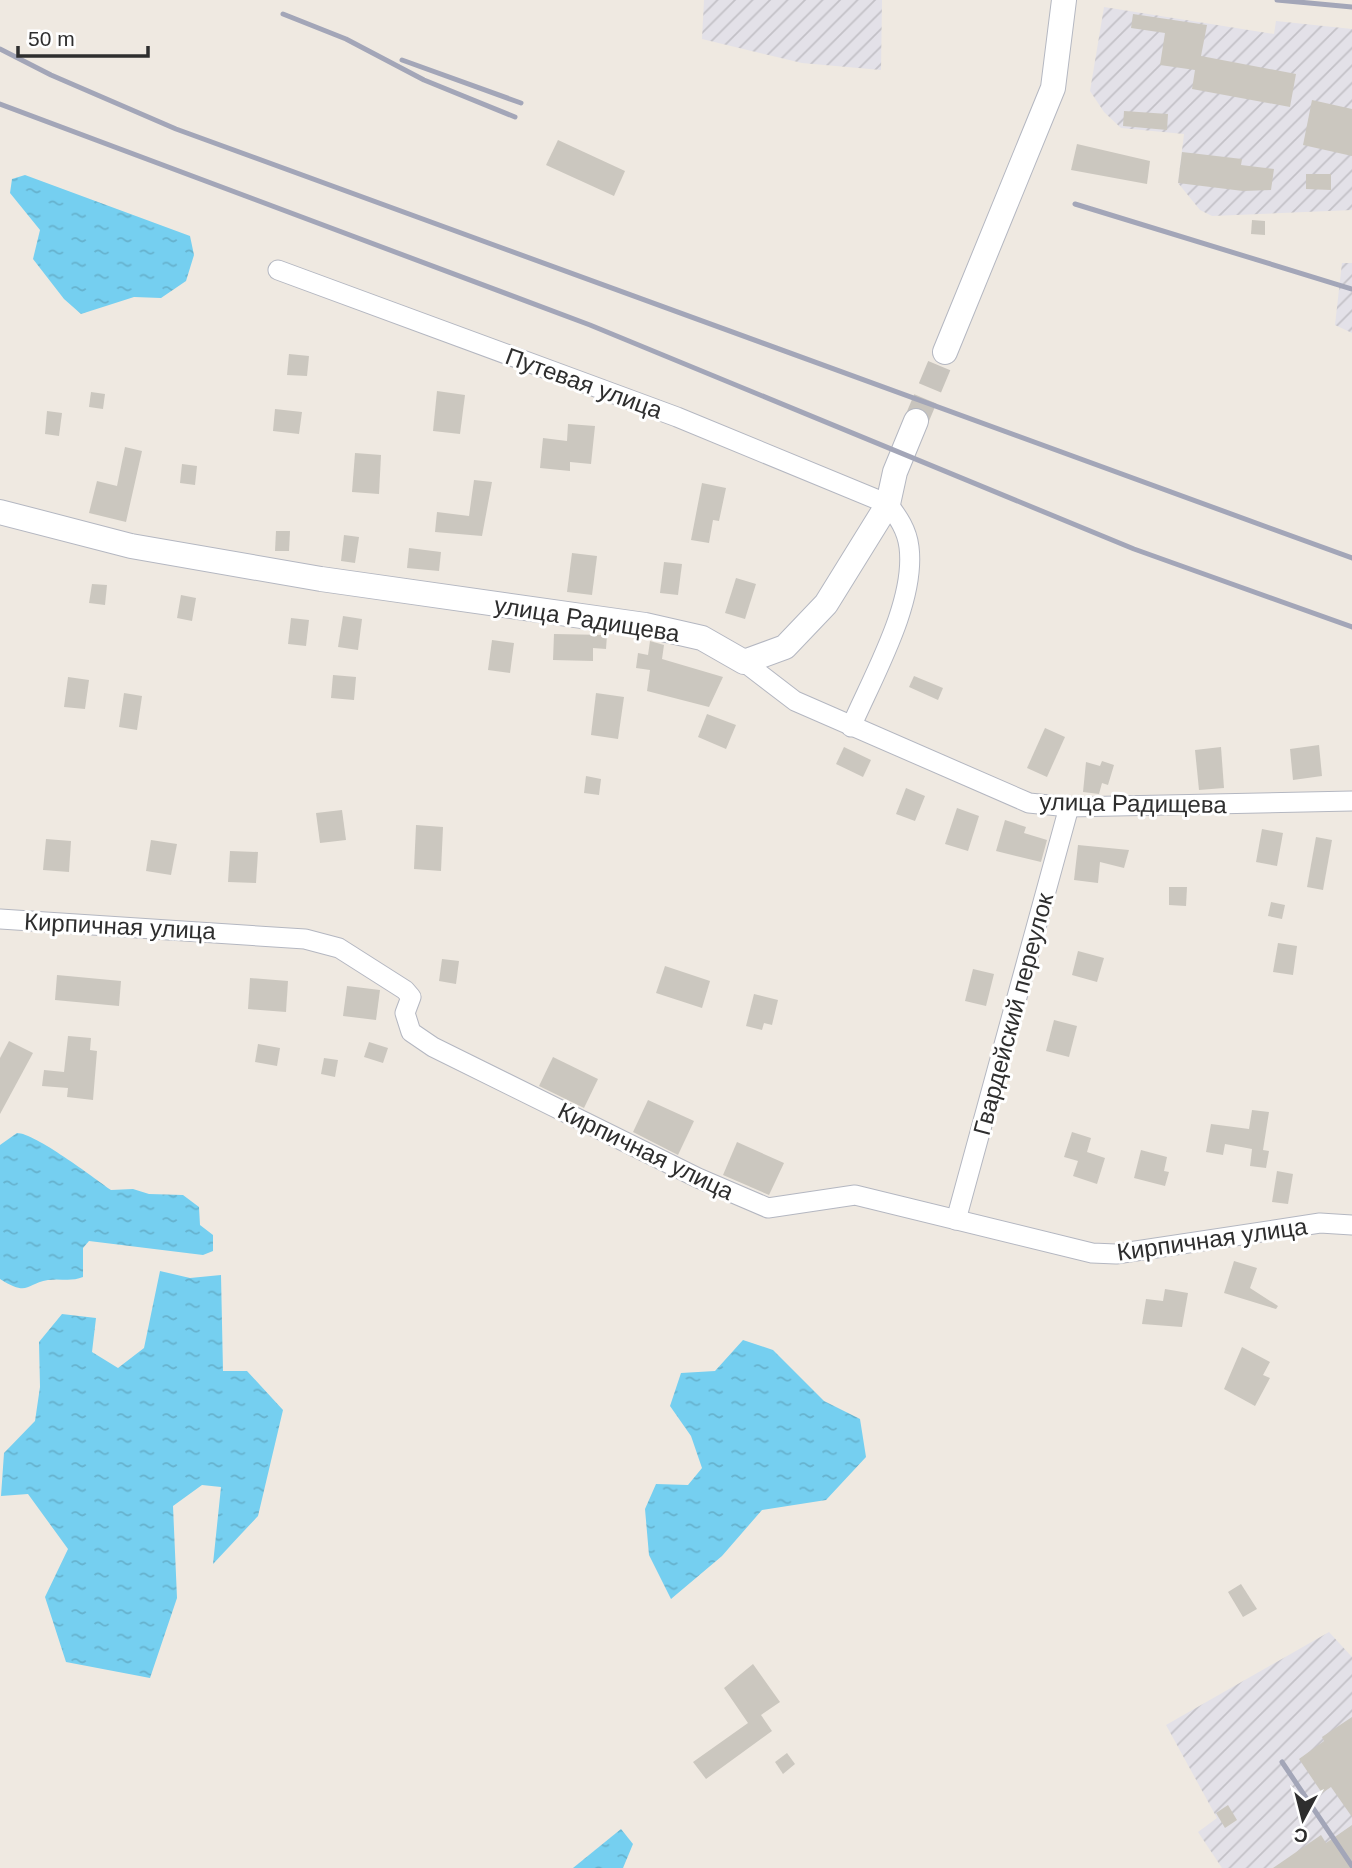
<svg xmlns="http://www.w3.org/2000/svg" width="1352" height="1868" font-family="Arial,sans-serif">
<defs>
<pattern id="industrial-furrows" width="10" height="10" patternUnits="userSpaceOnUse" patternTransform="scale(1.75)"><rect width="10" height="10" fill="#e3e1e8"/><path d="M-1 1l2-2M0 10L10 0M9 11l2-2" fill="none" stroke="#c3c1c7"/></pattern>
<pattern id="water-ripples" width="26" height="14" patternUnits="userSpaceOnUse" patternTransform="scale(1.75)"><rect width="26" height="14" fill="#75cff0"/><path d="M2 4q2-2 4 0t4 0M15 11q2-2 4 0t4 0" fill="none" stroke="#66b2ce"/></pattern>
</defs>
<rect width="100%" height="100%" fill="#efe9e1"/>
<g fill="url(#industrial-furrows)">
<path d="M704,0H882L881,70L802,63L702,39Z"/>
<path d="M1104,7L1274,34L1276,21L1352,29V210L1212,216L1200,210L1178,183L1184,134L1121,128L1104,112L1090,91Z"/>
<path d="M1342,263H1352V333L1335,325Z"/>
<path d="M1329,1632L1352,1657V1868H1222L1198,1832L1217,1818L1166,1725Z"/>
</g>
<g fill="url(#water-ripples)">
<path d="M25,175L190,236L194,255L186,281L161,298L134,297L81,314L64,299L33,259L40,230L10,193L12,179Z"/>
<path d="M17,1133C35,1133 94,1178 111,1190L133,1189L149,1194L183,1195L199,1207L200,1225L213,1235V1251L203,1255L89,1241L83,1248V1277C71,1282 60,1278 48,1280C25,1284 29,1297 0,1279V1145Z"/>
<path d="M160,1271L190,1278L221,1275L223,1371H247L283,1410L258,1516L213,1564L221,1487L202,1485L173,1506L177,1598L150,1678L66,1662L45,1597L68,1549L28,1494L1,1496L4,1453L35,1421L40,1387L39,1342L62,1314L96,1318L92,1352L118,1368L144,1348Z"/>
<path d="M743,1340L773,1350L824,1401L860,1419L866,1457L826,1500L762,1510L722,1556L671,1599L649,1555L645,1509L656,1484L688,1485L702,1468L691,1436L670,1406L681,1373L715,1371Z"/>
<path d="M621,1829L633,1844L623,1868H573Z"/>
</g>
<g fill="#cbc7bf">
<path d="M1133,14L1207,25L1201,56L1296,74L1290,107L1192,89L1195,70L1160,65L1165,33L1131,28Z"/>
<path d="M1312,100L1352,109V156L1303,145Z"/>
<path d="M1124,111L1168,114L1167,130L1123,126Z"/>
<path d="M558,140L625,171L614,196L546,165Z"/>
<path d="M1077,144L1150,161L1147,184L1071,170Z"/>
<path d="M1182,152L1242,159L1241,165L1274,169L1271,190L1243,191L1178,183Z"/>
<path d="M1306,174H1331V190L1306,189Z"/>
<path d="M1252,220L1265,221V235L1251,234Z"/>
<path d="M289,354L309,356L307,376L287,375Z"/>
<path d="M437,391L465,395L460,434L433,431Z"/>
<path d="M91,392L105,394L103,409L89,407Z"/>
<path d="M275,409L302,412L299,434L273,431Z"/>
<path d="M47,411L62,413L59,436L45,434Z"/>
<path d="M568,424L595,426L591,464L570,462V471L540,468L543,438L567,441Z"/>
<path d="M125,447L142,451L126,522L89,513L97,481L117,486Z"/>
<path d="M355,453L381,455L379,494L352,492Z"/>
<path d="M182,464L197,466L195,485L180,483Z"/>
<path d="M474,480L492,482L482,536L435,532L437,512L469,516Z"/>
<path d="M702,483L726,488L719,521L713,520L709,543L691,540Z"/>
<path d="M276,531H290L289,551H275Z"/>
<path d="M344,535L359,537L355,563L341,561Z"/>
<path d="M409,548L441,552L439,571L407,568Z"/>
<path d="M572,553L597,556L592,595L567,592Z"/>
<path d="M664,562L682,564L678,595L660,593Z"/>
<path d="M736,578L756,584L745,619L725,613Z"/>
<path d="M92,584L107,585L105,605L89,603Z"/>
<path d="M181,595L196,598L192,621L177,618Z"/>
<path d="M343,616L362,619L358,650L338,647Z"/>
<path d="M291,618L309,620L306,646L288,644Z"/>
<path d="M554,634L607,635L606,649L593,648V661L553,660Z"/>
<path d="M492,640L514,643L510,673L488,670Z"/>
<path d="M650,641L664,645L662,659L723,677L709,707L647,691L650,670L636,668L638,653L648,655Z"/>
<path d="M333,675L356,677L354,700L331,698Z"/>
<path d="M914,676L943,688L938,700L909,687Z"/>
<path d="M68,677L89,680L85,709L64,707Z"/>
<path d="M124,693L142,696L137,730L119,727Z"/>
<path d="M596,693L624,697L618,739L591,735Z"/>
<path d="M707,714L736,725L726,749L698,737Z"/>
<path d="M1045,728L1065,737L1047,777L1027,768Z"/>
<path d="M1319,745L1322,776L1293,780L1290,749Z"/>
<path d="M844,747L871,760L863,777L836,764Z"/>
<path d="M1221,747L1224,788L1199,790L1195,750Z"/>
<path d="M1102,761L1114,765L1108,785L1102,783L1099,794L1083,792L1086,762L1100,766Z"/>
<path d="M586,776L601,779L599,795L584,793Z"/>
<path d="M906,788L925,796L915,821L896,814Z"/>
<path d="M957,808L979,816L968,851L945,844Z"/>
<path d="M342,810L346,840L320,843L316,813Z"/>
<path d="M1005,820L1026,827L1024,833L1047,840L1041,862L996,851Z"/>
<path d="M416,825L443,827L441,871L414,869Z"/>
<path d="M1262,829L1283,833L1277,866L1256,862Z"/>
<path d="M1316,837L1332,840L1323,890L1307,887Z"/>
<path d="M46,839L71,841L69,872L43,870Z"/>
<path d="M151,840L177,844L171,875L146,871Z"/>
<path d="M1078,845L1129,850L1124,868L1100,862L1098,883L1074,880Z"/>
<path d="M230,851L258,852L256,883L228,882Z"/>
<path d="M1169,887H1187L1186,906L1169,905Z"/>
<path d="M1271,902L1285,905L1282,919L1268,916Z"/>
<path d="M1278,943L1297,946L1293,975L1273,972Z"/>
<path d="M1078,951L1104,958L1097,982L1072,975Z"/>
<path d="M442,959L459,961L456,984L439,981Z"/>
<path d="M665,966L710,981L702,1008L656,993Z"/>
<path d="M973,969L994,974L986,1006L965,1001Z"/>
<path d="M57,975L121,981L119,1006L55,1000Z"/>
<path d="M250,978L288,981L286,1012L248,1009Z"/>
<path d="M347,986L380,990L376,1020L343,1016Z"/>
<path d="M754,994L778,1000L772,1025L764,1023L762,1030L746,1026Z"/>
<path d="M1054,1020L1077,1026L1069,1057L1046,1051Z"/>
<path d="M68,1036L91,1038L90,1050L97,1051L93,1100L67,1097L68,1088L42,1086L44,1070L64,1072Z"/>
<path d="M9,1041L33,1053L0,1114V1058Z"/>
<path d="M369,1042L388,1048L383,1063L364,1057Z"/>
<path d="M258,1044L280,1048L277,1066L255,1062Z"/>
<path d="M553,1057L598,1079L584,1108L539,1086Z"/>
<path d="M324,1058L338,1060L335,1077L321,1074Z"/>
<path d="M648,1100L694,1121L678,1155L633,1132Z"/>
<path d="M1252,1110L1269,1112L1263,1150L1269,1151L1266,1168L1250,1166L1252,1149L1225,1144L1223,1155L1206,1152L1211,1124L1249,1129Z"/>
<path d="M1072,1132L1091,1138L1087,1152L1105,1158L1097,1184L1073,1176L1078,1161L1064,1157Z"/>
<path d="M737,1142L784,1163L769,1195L723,1175Z"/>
<path d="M1141,1150L1167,1157L1164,1171L1169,1172L1165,1186L1134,1178Z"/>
<path d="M1277,1171L1293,1174L1288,1204L1272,1202Z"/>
<path d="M1234,1261L1257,1268L1250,1288L1278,1306L1276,1309L1224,1293Z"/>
<path d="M1165,1289L1188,1293L1182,1327L1142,1324L1146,1299L1163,1301Z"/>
<path d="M1242,1347L1270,1362L1263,1375L1270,1378L1255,1406L1224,1389Z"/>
<path d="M1241,1584L1257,1609L1243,1617L1228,1592Z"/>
<path d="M753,1664L780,1702L761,1715L772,1731L706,1779L693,1762L748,1723L724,1688Z"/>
<path d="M1352,1717V1817L1331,1787L1322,1793L1299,1759L1324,1741L1322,1737Z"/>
<path d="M787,1753L795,1764L783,1774L775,1762Z"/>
<path d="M1228,1805L1237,1820L1225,1828L1216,1813Z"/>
<path d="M1352,1825V1868H1273L1321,1835L1326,1843Z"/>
</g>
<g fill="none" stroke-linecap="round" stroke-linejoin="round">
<path stroke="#c8c4bd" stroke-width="24" stroke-dasharray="24 12" stroke-linecap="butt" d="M916,421L945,352"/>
<g stroke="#b4b7c1" stroke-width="21">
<g id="minor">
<path d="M278,270L677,417L888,504C898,517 907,530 909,547C916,602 873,676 851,727"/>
<path d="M744,662L795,701L1029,803L1069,807L1352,801"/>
<path d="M0,919L305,939L339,948L405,990L411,997L405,1013L411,1032L433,1047L698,1178L768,1208L855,1195L1092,1253L1116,1254L1320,1223L1352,1225"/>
<path d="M956,1220L1069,807"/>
</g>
</g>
<g stroke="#b4b7c1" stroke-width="26">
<g id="tertiary">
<path d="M945,352L1053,88L1064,0"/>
<path d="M0,512L131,546L321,579L645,625L702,638L744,662L785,647L826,604L888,504L895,472L916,421"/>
</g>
</g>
<use href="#minor" stroke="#fff" stroke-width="19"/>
<use href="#tertiary" stroke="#fff" stroke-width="24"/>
<g stroke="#a3a6b8" stroke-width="5">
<path d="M1277,0L1352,7"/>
<path d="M283,14L346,39L424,80L515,117"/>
<path d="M0,49L51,75L176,129L1352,558"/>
<path d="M402,60L521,103"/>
<path d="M0,104L590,325L1134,549L1352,627"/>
<path d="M1075,204L1352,289"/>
<path d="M1282,1762L1352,1866"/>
</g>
</g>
<g text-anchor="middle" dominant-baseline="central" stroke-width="6" stroke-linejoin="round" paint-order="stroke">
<g font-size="24" fill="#2e2e2e" stroke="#fff">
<text transform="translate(584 383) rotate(20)">Путевая улица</text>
<text transform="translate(587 619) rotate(9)">улица Радищева</text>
<text transform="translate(1133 803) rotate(1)">улица Радищева</text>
<text transform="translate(120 926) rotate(3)">Кирпичная улица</text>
<text transform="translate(1013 1014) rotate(-75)">Гвардейский переулок</text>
<text transform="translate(646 1151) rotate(26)">Кирпичная улица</text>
<text transform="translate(1212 1239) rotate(-8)">Кирпичная улица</text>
</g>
</g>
<g transform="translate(1303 1819) rotate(187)" stroke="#ffffff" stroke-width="5" paint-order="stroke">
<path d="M0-5L12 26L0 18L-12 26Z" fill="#2e2e2e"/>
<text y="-10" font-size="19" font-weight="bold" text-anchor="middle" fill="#2e2e2e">С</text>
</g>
<path d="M18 46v10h130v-10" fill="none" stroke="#2e2e2e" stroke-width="3.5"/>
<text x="28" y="46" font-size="21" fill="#2e2e2e" stroke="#ffffff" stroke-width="5" paint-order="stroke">50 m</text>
</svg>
